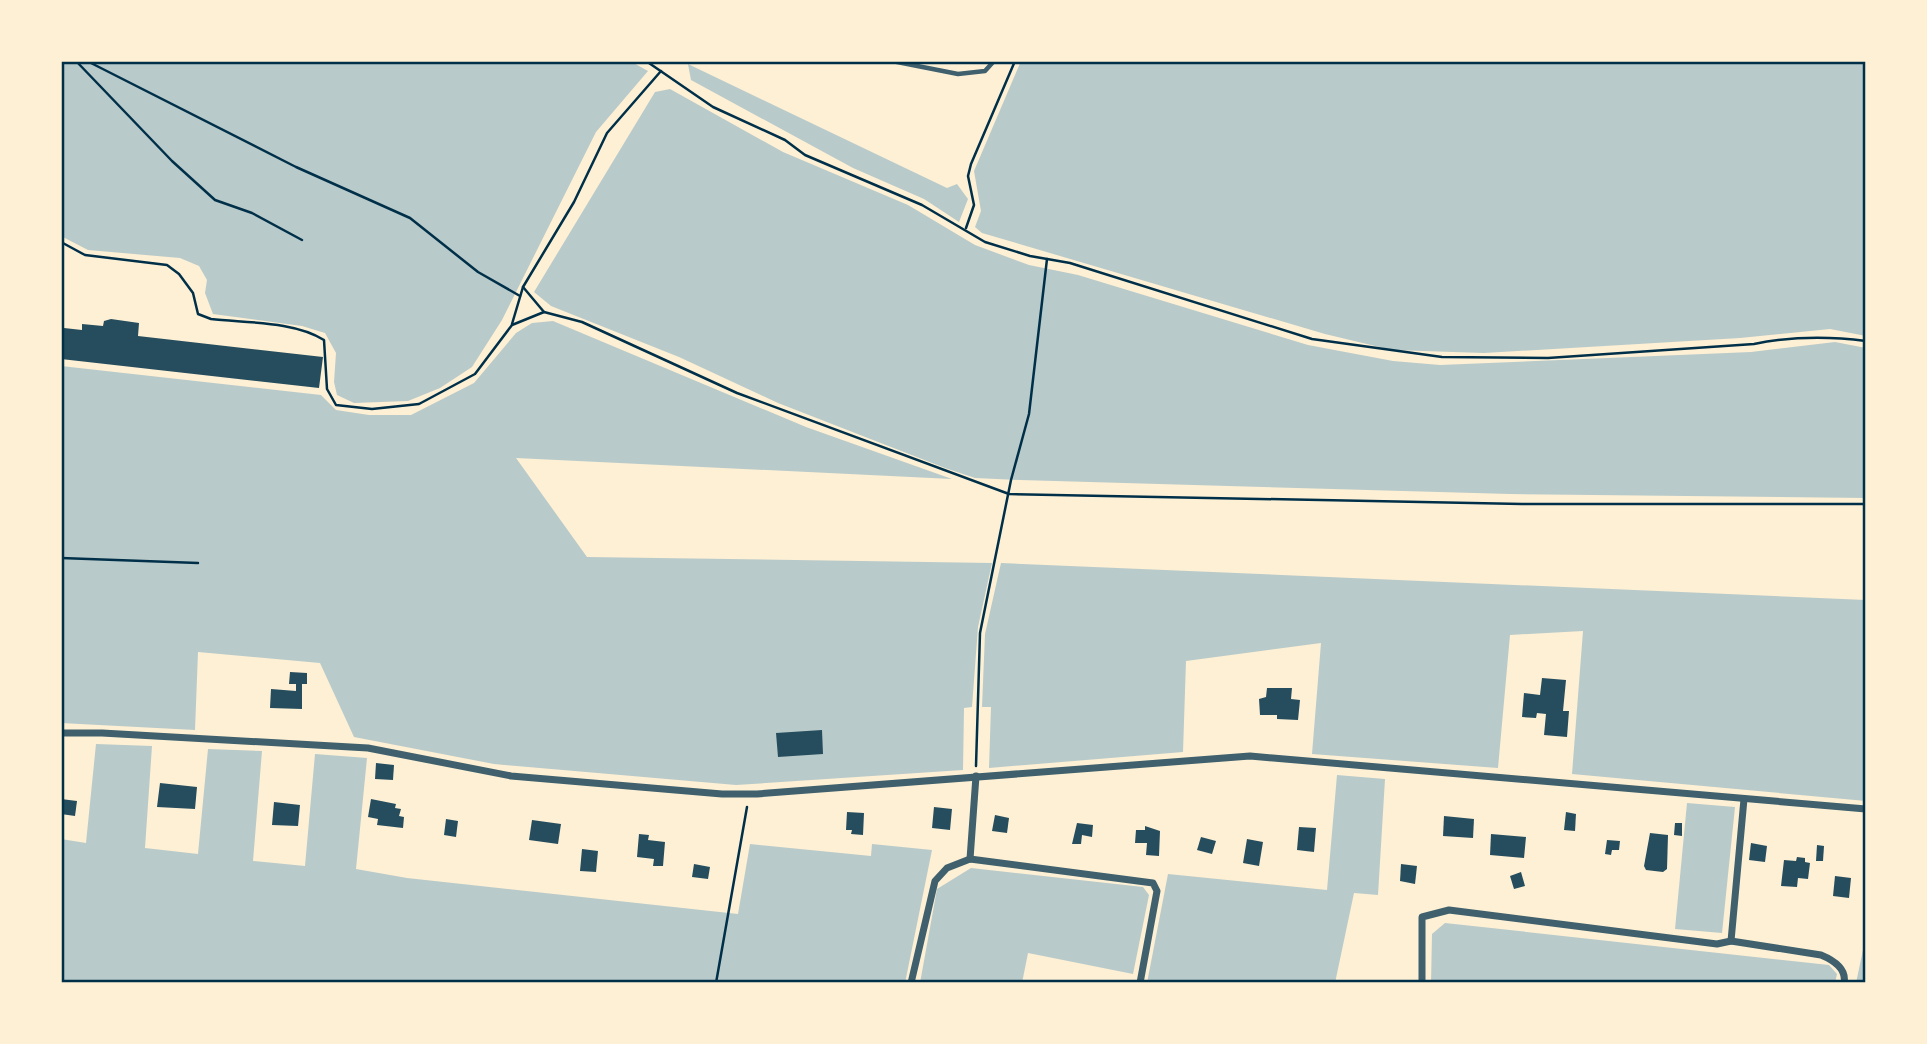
<svg xmlns="http://www.w3.org/2000/svg" width="1927" height="1044" font-family="'Zilla Slab',serif">
<rect width="100%" height="100%" fill="#fdf0d5"/>
<g fill="#b9caca">
<path d="M61,61H630L648,71L596,132L502,320L472,367L440,388L408,401L354,403L337,395L334,382L336,353L325,333L302,326L213,314L205,293L207,280L199,266L180,258L88,250L61,236Z"/>
<path d="M1021,61H1866V336L1830,329L1740,338L1484,353L1392,350L1325,334L982,233L975,227L981,211L974,171Z"/>
<path d="M688,64L947,188L957,184L968,199L959,222L924,199L853,168L691,80Z"/>
<path d="M670,89L783,152L908,205L975,245L1029,265L1078,275L1308,345L1393,361L1440,365L1751,352L1835,342L1866,348V498L1510,494L1020,480L975,478L945,468L778,403L679,357L551,306L534,292L655,92Z"/>
<path d="M553,321L806,427L952,479L516,458L587,557L992,563L978,627L972,707L964,708L963,770L736,785L494,764L354,737L320,663L198,652L195,730L61,723V366L321,395L336,410L369,415H411L474,383L516,333L532,323Z"/>
<path d="M1001,563L1866,600V801L1572,774L1583,631L1510,635L1498,768L1312,754L1321,643L1186,661L1183,752L989,768L991,707H982L985,634Z"/>
<path d="M96,744L152,746L145,848L198,854L208,749L262,751L253,861L305,866L315,754L367,758L356,869L407,878L738,914L750,844L871,856L872,844L932,850L905,983H61V839L86,843Z"/>
<path d="M1337,775L1385,779L1378,895L1354,893L1335,983H1147L1168,874L1327,890Z"/>
<path d="M1687,803L1735,807L1722,933L1675,929Z"/>
<path d="M971,868L1143,887L1149,895L1133,974L1028,953L1022,983H920L937,889Z"/>
<path d="M1445,923L1829,965L1837,974L1835,983H1431L1432,934Z"/>
<path d="M1863,950L1866,951V983H1856Z"/>
</g>
<g fill="#264d5e">
<path d="M111,319L139,323L138,336L323,357L319,388L61,359L64,328L82,330V324L103,326L104,321Z"/>
<path d="M290,672L307,673V684H302V709L270,708L271,689L296,691V684H289Z"/>
<path d="M1542,678L1566,680L1563,711H1569L1567,737L1544,735L1546,714L1537,713L1536,718L1522,717L1524,693L1540,695Z"/>
<path d="M1267,688H1292L1291,699L1300,700L1298,720L1277,719V715H1260L1259,699L1266,697Z"/>
<path d="M822,730L823,754L778,757L776,733Z"/>
<path d="M376,763L394,765L393,780L375,779Z"/>
<path d="M160,783L197,787L195,809L157,807Z"/>
<path d="M61,799L77,801L75,816L61,814Z"/>
<path d="M371,799L396,804L395,808L401,809L399,816L404,817L403,828L377,825L378,819L368,817Z"/>
<path d="M274,802L300,805L298,826L272,825Z"/>
<path d="M934,807L952,809L950,830L932,828Z"/>
<path d="M847,812L864,813L863,835L851,834L852,830H846Z"/>
<path d="M1566,812L1576,814L1575,831L1564,830Z"/>
<path d="M995,815L1009,818L1007,833L992,831Z"/>
<path d="M1444,816L1474,819L1473,838L1443,836Z"/>
<path d="M446,819L458,821L456,837L444,835Z"/>
<path d="M532,820L561,824L558,844L529,840Z"/>
<path d="M1077,823L1093,825L1092,837L1082,835L1081,844H1072Z"/>
<path d="M1675,823H1682V836L1674,835Z"/>
<path d="M1145,826L1160,831L1159,856L1146,855L1147,843H1135L1136,830H1145Z"/>
<path d="M1299,827L1316,828L1314,852L1297,850Z"/>
<path d="M1650,833L1668,835L1667,869L1663,872L1646,870L1644,866Z"/>
<path d="M639,834L649,835L648,840L665,842L663,866H653L654,859L637,857Z"/>
<path d="M1491,834L1526,837L1524,858L1490,855Z"/>
<path d="M1201,837L1216,841L1212,854L1197,850Z"/>
<path d="M1247,839L1263,842L1259,866L1243,863Z"/>
<path d="M1607,840L1620,841L1619,850H1612L1611,855L1605,854Z"/>
<path d="M1751,843L1767,846L1765,862L1749,860Z"/>
<path d="M1817,845L1824,846L1823,861H1816Z"/>
<path d="M582,849L598,851L596,872L580,871Z"/>
<path d="M1797,857L1805,858V862L1810,863L1808,879L1798,878L1797,887L1781,886L1784,860L1796,861Z"/>
<path d="M694,864L710,867L708,879L692,877Z"/>
<path d="M1401,864L1417,866L1415,884L1400,881Z"/>
<path d="M1521,872L1525,886L1514,889L1510,876Z"/>
<path d="M1835,876L1851,878L1849,898L1833,896Z"/>
</g>
<g fill="none" stroke-linecap="round" stroke-linejoin="round">
<g stroke="#003049" stroke-width="2.5">
<path d="M76,61L172,161L215,200L252,213L302,240"/>
<path d="M87,61L296,167L410,218L478,272L520,296"/>
<path d="M646,61L713,107L785,140L805,155L922,205L985,242L1030,256L1070,263L1312,339L1442,357L1548,358L1754,344C1793,336 1827,336 1866,341"/>
<path d="M966,228L974,205L968,176L971,164L1015,61"/>
<path d="M61,242L85,255L167,265L179,274L193,293L198,314L211,319C246,323 294,321 324,340L327,389L336,405L372,409L419,404L475,374L512,325L544,312L582,322L737,393L1009,494L1522,504H1866"/>
<path d="M544,312L523,287L574,202L607,133L661,71"/>
<path d="M512,324L523,287"/>
<path d="M61,558L198,563"/>
<path d="M976,766L980,633L1011,480L1029,414L1047,259"/>
<path d="M716,983L747,807"/>
</g>
<path stroke="#3f606c" stroke-width="4.5" d="M892,61L958,74L985,71L994,61"/>
<g stroke="#3f606c" stroke-width="7">
<path d="M61,733H102L368,748L511,776L722,794H757L1250,756L1866,809"/>
<path d="M970,859L976,776"/>
<path d="M1731,941L1744,799"/>
<path d="M911,983L935,881L947,868L970,859L1153,883L1157,891L1140,983"/>
<path d="M1422,983V917L1449,910L1717,944L1731,941L1821,955C1833,960 1847,968 1844,983"/>
</g>
</g>
<rect width="1927" height="1044" fill="none" stroke="#fdf0d5" stroke-width="126"/>
<rect x="63" y="63" width="1801" height="918" fill="none" stroke="#003049" stroke-width="2.5"/>
</svg>
